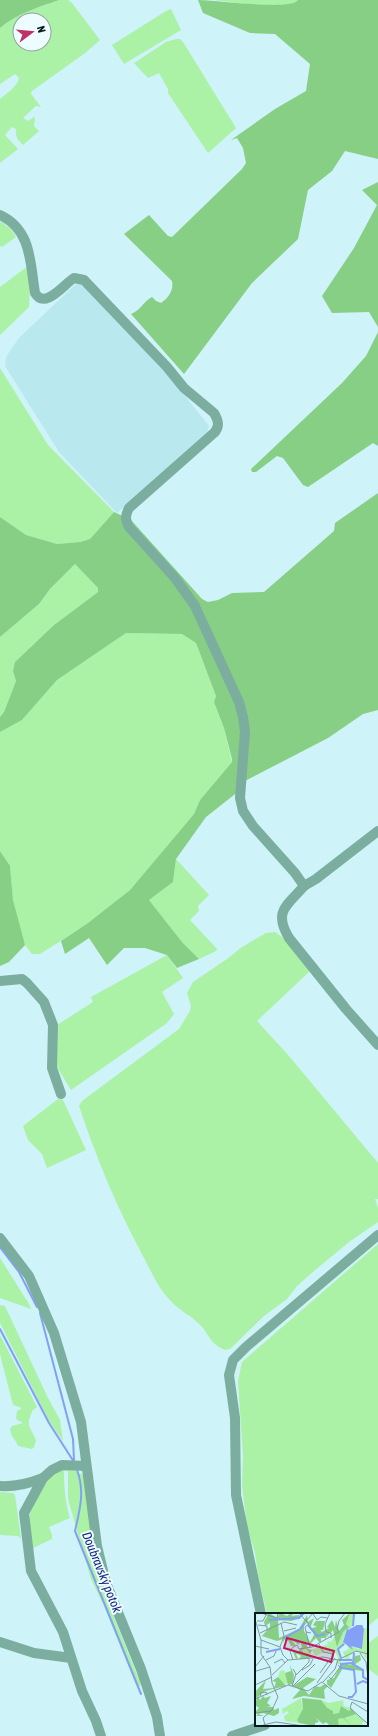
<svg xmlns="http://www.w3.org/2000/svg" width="378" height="1736" font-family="'Asap Condensed',sans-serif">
<rect width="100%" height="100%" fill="#cef3f8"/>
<path fill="#b9e9ef" d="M77,283H81L174,382L209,426L207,432L117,513L59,452L5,366L6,357L19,338Z"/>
<g fill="#abf2a7" fill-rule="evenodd">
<path d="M59,0H68L72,3L100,40L85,53L32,91L31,94L41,107L36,106L23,118L28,121L34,117L35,118L34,126L39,131L23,145C18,140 15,137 16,129L12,127L5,135L18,149L0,163V99C6,94 18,86 19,78L15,74L0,84V28C16,14 39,7 59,0ZM20,20H44V44H20Z"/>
<path d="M215,0H298C292,11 228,2 215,0Z"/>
<path d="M171,9L181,30L124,64L112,45L166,11Z"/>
<path d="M176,39H180L183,42L236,128L208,153L168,93V89L159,73L148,78L134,63L166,42Z"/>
<path d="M0,221L11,229L16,237L2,247L0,246Z"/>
<path d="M28,266L30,285L29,307L0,335V287Z"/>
<path d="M0,368L48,445L114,512L90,539L80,542L57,544L26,535L0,517Z"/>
<path d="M75,564L98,588V592L54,625L15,662L13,671L16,681L4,712L0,717V637L39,604L50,589Z"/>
<path d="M126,633L182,634L196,643L216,696L214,702L224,728L232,762L200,800L194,814L130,890L88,923L59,942L40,954H32L25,945L20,931L13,900L10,867L0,851V732L22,720L57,680Z"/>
<path d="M176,859L209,895L198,906L199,911L190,920L217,949L216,951L199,959L182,942L149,900L173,882Z"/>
<path d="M275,932L285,939L310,971L257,1021L289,1056L378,1163V1199H375L378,1208V1222L349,1242L314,1271L297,1286L287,1299L264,1316L230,1349L225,1350C209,1344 209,1332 198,1323C189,1314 178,1310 170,1300C158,1288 151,1271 143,1256C117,1208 96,1157 79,1106L82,1101L179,1029L190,1011L191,1006L187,993L193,982L227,959L242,947L266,933Z"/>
<path d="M167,955L183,978L162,992L174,1014L167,1023L71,1090L54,1062L57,1025L93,1002L91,997Z"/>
<path d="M58,1099L63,1100L86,1150L47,1168L42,1154L28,1140L23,1126Z"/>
<path d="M378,1244V1618L367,1627V1614H267L258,1575L255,1553L247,1526L242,1486L243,1455L238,1381L242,1362Z"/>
<path d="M0,1258L29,1304L31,1309L0,1298Z"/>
<path d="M0,1305L5,1306L48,1398L60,1420L63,1441L48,1419L0,1323Z"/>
<path d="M0,1335L37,1407L32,1411L29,1420V1426L36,1440L34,1447L32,1449L18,1446C16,1439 11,1438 10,1429L12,1426L23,1423L16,1419L17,1411L22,1408L13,1405L0,1354Z"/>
<path d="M59,1469H72L83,1475L111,1610L141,1684L139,1687H137L104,1606L91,1579L68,1499V1471H64C64,1488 65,1502 70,1518L49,1527L52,1535V1539L33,1548L29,1518L32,1506L40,1485Z"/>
<path d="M0,1492L13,1493L15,1495L21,1539L18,1536L0,1535Z"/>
<path d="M378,1636V1676L367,1668V1644Z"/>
</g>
<g fill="#87cf84">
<path d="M0,0H59C39,7 16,14 0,28Z"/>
<path d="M198,0C214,0 292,11 298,0H378V159L345,151L332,171L308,190L298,239L252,283L184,374L131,314C141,310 144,301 152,297L156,301L161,303C168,298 174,291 172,281L124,234L149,215L168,236L172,237L242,169L246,163L243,148L237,138L231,140L275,109L306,91L310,64L275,34L250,33L203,13Z"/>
<path d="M378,182V327L369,312L332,313L322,296L354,248L377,205L362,190Z"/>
<path d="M378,332V446L373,443L308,487L303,485L283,458L277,456L256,472H252L251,469L342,383L366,356Z"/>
<path d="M378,493V710L363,714L328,738L245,781L244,787L206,817L176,859L173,882L149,900L182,942L199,959L177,968L167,955L145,948H124L107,965L89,938L65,954L61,941L88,923L130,890L194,814L200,800L232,762V759L224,728L214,702L216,696L196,643L182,634L126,633L57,680L22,720L0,732V717L4,712L16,681L13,671L15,662L54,625L98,592V588L75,564L50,589L39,604L0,637V517L26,535L57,544L80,542L90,539L114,512L131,520L202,599L208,602L218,600L232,593L264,592L334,531L335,523Z"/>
<path d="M0,851L10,866L13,900L25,945L9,962L0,966Z"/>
</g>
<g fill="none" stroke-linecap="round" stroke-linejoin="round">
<g stroke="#82a0f5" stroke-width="2">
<path d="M0,1247L19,1272L37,1307"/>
<path d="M40,1313L73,1439L74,1460"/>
<path d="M0,1329L49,1423L74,1462"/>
<path d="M77,1470C85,1491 80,1509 75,1531L141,1694"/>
</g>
<g stroke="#7bae9f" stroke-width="10">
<path d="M0,215C32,230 30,263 35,293C45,310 64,284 74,278L84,280L167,367L184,388L214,413C218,420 220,425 215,432L129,508C125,516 125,519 129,527L175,578L195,606L239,702L243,717L245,732L240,798L243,811L253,826L295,873L304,886C287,906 273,911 289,938L346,1009L378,1045"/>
<path d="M304,886L316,879L378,831"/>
<path d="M0,981L22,979L27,983L44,1002L53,1025L52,1068L61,1094"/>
<path d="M0,1238L29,1276L54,1333L81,1422L97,1546L106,1583L141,1669L157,1717L160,1736"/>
<path d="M86,1466L62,1465L52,1470L43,1478L24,1513L31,1571L63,1632L82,1691L96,1721L101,1736"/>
<path d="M0,1486C16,1487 28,1484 43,1478"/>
<path d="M261,1614L236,1495L235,1418L229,1375L233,1360L246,1347L378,1235"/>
<path d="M0,1642L34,1653L71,1658"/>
<path d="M232,1736L265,1725"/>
</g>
</g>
<g text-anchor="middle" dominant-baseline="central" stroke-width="4" stroke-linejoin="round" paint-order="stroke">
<g font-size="13" font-style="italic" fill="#152382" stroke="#edfcfe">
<text transform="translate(102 1572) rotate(68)">Doubravský potok</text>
</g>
</g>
<g transform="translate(255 1613)">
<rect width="113" height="113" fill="#cef3f8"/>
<path d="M95,0L100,1L99,12L92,16L88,27L90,31L84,36L86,45L87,48L92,44L88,45L86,43L90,44L88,39L94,36L92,32L104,36L107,33L109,16L112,15L113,47L109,43L110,41L101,38L94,43L95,47L87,48H86V52L81,50L83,44L79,37L77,40H67L60,43L57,37H54L55,42L47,43L45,37L49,40L47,37L51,35L56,37L73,31L72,28L76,29L80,23L82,34L88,19L94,14L91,11ZM29,57L33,70L28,72L23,64L25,58ZM46,85L48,97L42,107L44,110L30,108L29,103L34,100L32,98L28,101L27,96ZM66,87L74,90L88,87L89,93L95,95L94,98L87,93L84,100L78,101L68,95V102L62,104L61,97ZM101,101L110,108L107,110L108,113H84L83,106Z" fill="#abf2a7"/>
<path d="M14,0L22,5L25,0L32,3L36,0H39L36,3L44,2L45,5L36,8L23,7L24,25L44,16L52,2L53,9L59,5L55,15L52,10L49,11V18L55,29L59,22L57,15L62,14L58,12L61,8H70L68,17H65L67,19L74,15L72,14L77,7L80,14L81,7L84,18L89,12L87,7L95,0L91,11L94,14L88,19L82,34L78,17L73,22L74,26L72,22L70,28V25H66V29H64L61,25L55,31L51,30L53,36L57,37L55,41L51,35L47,37L49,42H55L56,45L44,46L46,43L43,41H41L43,45L41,46L38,39H43L47,34L45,28L44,32L36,26L41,33H36L33,27L30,30V26L28,29V26L22,28L7,23L15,14V10L10,13L9,9ZM105,42L106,47L99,52L97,51L107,57L108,63L113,66L107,64V58L88,55L76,75L72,71V67L79,65L87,50L96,52L100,43ZM35,52L39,62L38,71L33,72L30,60L36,58ZM23,64L31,73L10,78L3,84L5,87L8,83L10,85L16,83L12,90L16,93L12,94H18L19,97L24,95V100L19,103L8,100L3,101L9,103H0L3,102L0,99L4,95L0,92L2,84L0,85V79L11,67L8,76L19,75L21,69L17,68ZM52,64L61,66L48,75L54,82L60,73L65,74L70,71L73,73L69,77L70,86L49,83L37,86L45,77L38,73ZM47,85L66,87L72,95L78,98V101L84,100L86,93L94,98L96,95L101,101L89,105L97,113L88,105L83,106L84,113H75L71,109L68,111L61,105L64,109L60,110V113L44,110L42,107L48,96Z" fill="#87cf84"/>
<path d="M99,12L93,16V17L102,12H107L109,16L107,36L96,33L98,37L88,29L92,16Z" fill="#82a0f5"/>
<path fill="none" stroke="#82a0f5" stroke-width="2" d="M14,7L44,5L49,0M53,12L62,23L70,21M98,13L99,0M29,25L45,16L50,10M11,39L25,36M99,40L98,51L108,57V64L113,67M86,45L83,36L89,31M84,47H97M102,71L108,68L113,70M93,84H97L101,79L99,57L86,55V51L97,50"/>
<path fill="none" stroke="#809ca0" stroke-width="1" d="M6,0L22,5L23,0M44,0L51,8L58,0M75,0L70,11L71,19L76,20V25M58,1L62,7L66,4L73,5M0,6L6,27V41L15,54L17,70L23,84L17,97L8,105L10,112M2,8H8L12,0M3,12L12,13V17M29,18L41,15M51,19L50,14L54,11L51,8M5,20L29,9L42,12M6,27L25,34L28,42L33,47M64,31L68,39L78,41V44M0,33L14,36M25,34L29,23L26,10M55,34L51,19L56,20M105,40L111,49L113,65M11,47L19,43L21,38M38,47L35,38L37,35L42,32L44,36L57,34L84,19L82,16L84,8L90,0M83,47L101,38L113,41M19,50L27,46L30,50M0,54L9,43M47,57L55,52L58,46M1,58L15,54M65,60L75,46M17,62L33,47L68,44L83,47M41,62L54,49V46M74,64L76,66L80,61L85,54L83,52M68,69L80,56L83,47M62,70L80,45M0,72L17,64M37,73L41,61L38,56M38,73L60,51M6,83L5,80L11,79L12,82M0,86L33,72L53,78L67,69L84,83L113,91M113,99L97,89L95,95L113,111M0,100L16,98M8,112L21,109L49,113"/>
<path fill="#c2185b" fill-opacity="0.15" stroke="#c2185b" stroke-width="2" d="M32,25L79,38L76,49L29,35Z"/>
<rect width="113" height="113" fill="none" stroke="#0b191b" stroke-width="2"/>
</g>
<g transform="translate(32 32) rotate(74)"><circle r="19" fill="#edfcfe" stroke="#93a1a3"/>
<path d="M0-3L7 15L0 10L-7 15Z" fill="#bf3369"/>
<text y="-6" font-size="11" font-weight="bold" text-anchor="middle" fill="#0b191b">N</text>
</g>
</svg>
